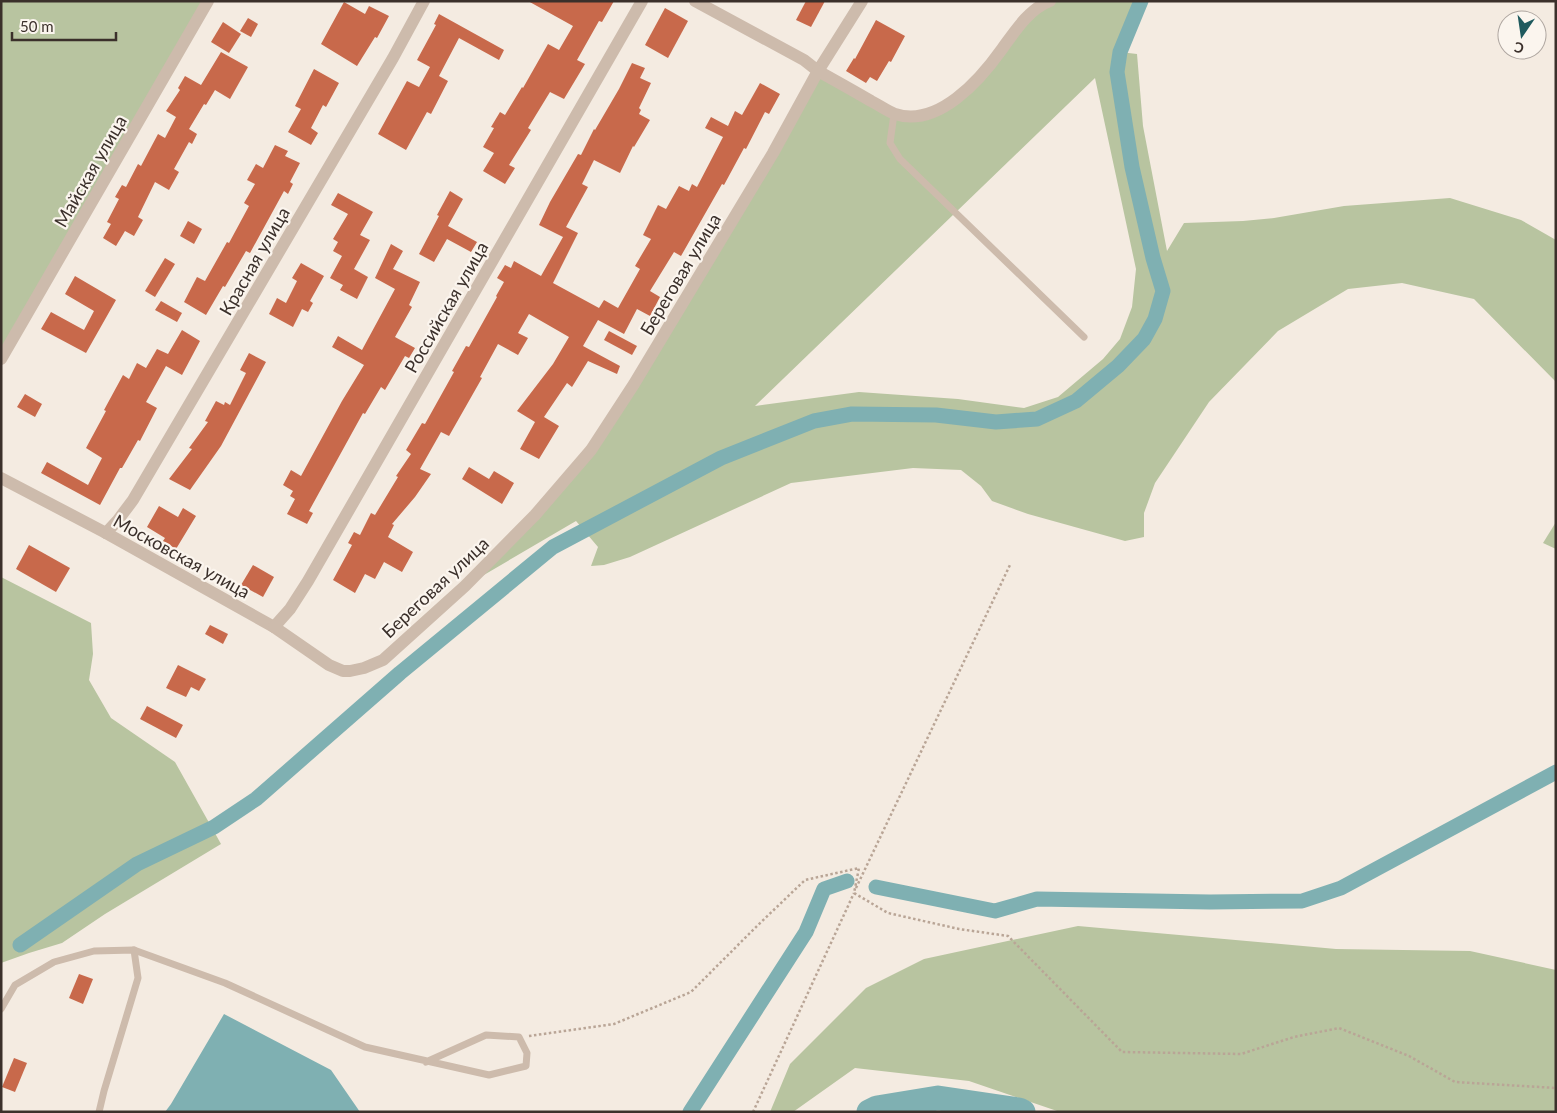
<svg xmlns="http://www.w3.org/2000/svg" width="1557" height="1113" font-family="Lato,sans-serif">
<rect width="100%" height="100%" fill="#f4ebe1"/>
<g fill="#b8c4a0" fill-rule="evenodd">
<path d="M1,1H204L1,358Z"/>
<path d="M1050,1H1141L1120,52L1137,54L1143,126L1167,251L1184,223L1243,221L1274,218L1344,206L1450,198L1521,220L1556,240V382L1474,299L1402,283L1348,289L1278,331L1209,402L1155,483L1144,513V537L1125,541L1028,514L992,501L981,486L961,470L913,468L791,483L630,557L604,565L591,566L598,547L576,521L465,586L591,450L818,71L911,117L952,101L1007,41ZM1095,78L1136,269L1132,307L1120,339L1103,359L1058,397L1024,408L958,399L859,392L755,406Z"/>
<path d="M1556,522V549L1543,543Z"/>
<path d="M1,577L91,623L93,654L89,680L111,718L175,762L221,844L105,914L62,943L29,953L1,963Z"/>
<path d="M1078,926L1336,949L1470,951L1556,970V1112H1060L969,1081L855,1068L793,1112H770L790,1064L866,988L924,959Z"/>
</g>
<path fill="#7fb0b2" d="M224,1014L331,1070L360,1112H165L171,1104Z"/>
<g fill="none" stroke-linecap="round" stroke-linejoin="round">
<g stroke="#7fb0b2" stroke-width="15">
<path d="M876,887L995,911L1037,899L1210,902L1302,901L1341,888L1556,772"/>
<path d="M20,945L137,864L214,827L256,799L400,673L553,547L721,458L814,421L852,414L936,415L996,422L1037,419L1076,401L1118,366L1144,339L1155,319L1163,291L1153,258L1132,167L1117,72L1120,52L1141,1"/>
<path d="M690,1112L806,932L824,889L847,881"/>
</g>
<path stroke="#7fb0b2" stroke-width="25" d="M869,1112L877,1108L938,1098L1019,1110L1023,1112"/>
</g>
<g fill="#c8694b">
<path d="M528,1H614L602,22L599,21L577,60L585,64L564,99L550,92L528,128L531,130L509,165L515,168L505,184L483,171L494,153L483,147L494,128L491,127L500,112L505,115L522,87L523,88L548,44L559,50L573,26Z"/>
<path d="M806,1H825L811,27L796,20Z"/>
<path d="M344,2L365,14L369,6L389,16L377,38L375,37L357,66L321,44Z"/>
<path d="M665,8L688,21L668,58L645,45Z"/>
<path d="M439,14L504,50L499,60L459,38L439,76L448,81L431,114L427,112L406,150L378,134L407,81L419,87L430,67L417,60L436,25L434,24Z"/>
<path d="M248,18L258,24L251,37L240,31Z"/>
<path d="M876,20L905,36L891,62L889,61L877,81L870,77L866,83L846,71L854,58L855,59Z"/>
<path d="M223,22L241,34L229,53L211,42Z"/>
<path d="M221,52L248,67L230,99L215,90L206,105L204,104L189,129L197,134L192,144L189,142L174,169L179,172L169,190L155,182L138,217L143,220L134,236L125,231L116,246L103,238L111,224L107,222L119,199L115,197L122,185L126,187L138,164L141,166L158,134L165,138L176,117L166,111L180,90L178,88L185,76L201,85Z"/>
<path d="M632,63L645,68L640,78L651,83L639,108L641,110L639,114L650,120L634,147L633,146L620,173L594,160L582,184L588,187L566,227L578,233L553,283L599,308L604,300L618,308L640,269L635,266L651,239L643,235L658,205L666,209L679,186L689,191L692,184L697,187L723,137L705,128L711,117L728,126L735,111L742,115L760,83L780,94L769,114L765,112L746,149L744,148L724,185L722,184L681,256L674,252L650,291L660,297L650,316L637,309L624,334L598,320L583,346L620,366L617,374L588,361L572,387L567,383L544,417L559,426L539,459L520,449L535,422L517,411L553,364L569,337L529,314L518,333L528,338L518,355L498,344L480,377L482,378L449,436L441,432L420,469L431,474L415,497L392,524L394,525L388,537L413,552L402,572L384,562L375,579L365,574L355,593L333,580L352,545L348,543L354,532L360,535L371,513L375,515L398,477L396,476L411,454L406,450L422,423L425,424L454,372L452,371L466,346L469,347L497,297L496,296L504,282L497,278L505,265L511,268L514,261L541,276L563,237L539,225L550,202L578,154L581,155L594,129L595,130L619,89Z"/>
<path d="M314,69L339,83L326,107L323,105L311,128L318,133L311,145L288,132L301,109L295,106Z"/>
<path d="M275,145L288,151L285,156L300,163L290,182L293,184L288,194L284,191L250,253L246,251L225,287L223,286L206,315L184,302L197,277L205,281L227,242L229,243L249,206L244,203L255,184L247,180L256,164L263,168Z"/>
<path d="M450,191L463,199L448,226L477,242L471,252L447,239L434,262L419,254L439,216L437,215Z"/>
<path d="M338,193L373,212L360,235L370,240L354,269L368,277L357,299L340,290L343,285L330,278L342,256L333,251L338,242L333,239L348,214L331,205Z"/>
<path d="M188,221L202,229L194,244L180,236Z"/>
<path d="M391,244L403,251L393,269L420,282L409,305L412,307L395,337L415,348L409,358L405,356L385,390L381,387L365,414L363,413L309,511L313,513L307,524L287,514L295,499L290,496L293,491L283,485L291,470L301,476L342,401L364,365L332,347L338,336L362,350L395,289L375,278Z"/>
<path d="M165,258L175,264L155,297L145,291Z"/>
<path d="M301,263L324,276L310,301L313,303L308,312L302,309L293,327L269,314L277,298L286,303L297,281L292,278Z"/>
<path d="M75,276L116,300L86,353L41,329L51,312L84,330L94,311L65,294Z"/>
<path d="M161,301L182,313L177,322L155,310Z"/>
<path d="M182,330L200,341L182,375L166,366L146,402L157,408L140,441L138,440L122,468H120L100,505L41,473L47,462L88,485L102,458L86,448L106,411L104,410L123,375L129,379L137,363L146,368L157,349L168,354Z"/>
<path d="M609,331L637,346L632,355L604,340Z"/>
<path d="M249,353L266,362L221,446L190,490L169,479L192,449L189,448L208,422L205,421L216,401L224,405L225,402L230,405L246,373L240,370Z"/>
<path d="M25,394L42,404L35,417L17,407Z"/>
<path d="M469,467L489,479L494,471L514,483L502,504L462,479Z"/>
<path d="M159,506L178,517L183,508L196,516L176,549L163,541L165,538L147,527Z"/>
<path d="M29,545L70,568L56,592L16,569Z"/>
<path d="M253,565L274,577L263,597L241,585Z"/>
<path d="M210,625L228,634L223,644L205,634Z"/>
<path d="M178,665L206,679L199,691L191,687L186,697L166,688Z"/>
<path d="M147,706L183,725L176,738L140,719Z"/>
<path d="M79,974L93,979L83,1004L69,998Z"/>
<path d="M14,1058L27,1063L15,1092L2,1087Z"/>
</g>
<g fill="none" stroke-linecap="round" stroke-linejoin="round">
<g stroke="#b9a596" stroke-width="2.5" stroke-dasharray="2.5 2.5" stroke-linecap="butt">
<path d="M856,888L1010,565"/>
<path d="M529,1036L614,1024L691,992L757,926L805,880L859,868L854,893L888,913L959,929L1008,936L1122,1052L1241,1054L1294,1037L1339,1028L1409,1056L1455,1082L1556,1088"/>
<path d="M753,1112L854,893"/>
</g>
<g stroke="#cdbbac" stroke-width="7">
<path d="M894,114L890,143L900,159L1084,337"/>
<path d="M1,1009L15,985L54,962L94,951L134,950L225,983L365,1047L489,1075L526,1066L527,1053L519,1037L486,1035L426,1062"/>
<path d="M99,1112L104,1091L138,978L134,950"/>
</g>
<g stroke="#cdbbac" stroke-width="12">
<path d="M695,1L804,60L818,71L862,1"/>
<path d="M1,359L208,1"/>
<path d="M1,478L106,533L274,627L329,665L343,671H350L364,668L383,660L465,586L535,515L591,450L634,384L773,153L818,71C836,81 854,91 871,101C879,105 887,111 895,114C938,128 980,80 1002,49C1015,31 1029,9 1050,1"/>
<path d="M106,533L118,520L133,500L393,58L424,1"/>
<path d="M274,627L290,609L308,581L642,1"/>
</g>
</g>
<g text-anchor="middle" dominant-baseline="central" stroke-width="4.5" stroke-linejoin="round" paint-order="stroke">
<g font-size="18" fill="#3b302b" stroke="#fbf5ee">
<text transform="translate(90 171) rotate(-60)">Майская улица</text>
<text transform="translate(254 261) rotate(-60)">Красная улица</text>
<text transform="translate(680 274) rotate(-59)">Береговая улица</text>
<text transform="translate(446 307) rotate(-60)">Российская улица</text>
<text transform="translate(182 556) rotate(29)">Московская улица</text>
<text transform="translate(435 587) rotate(-43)">Береговая улица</text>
</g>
</g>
<rect width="1557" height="1113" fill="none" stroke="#3b302b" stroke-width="5"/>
<g transform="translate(1522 35) rotate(193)"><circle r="24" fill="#fbf5ee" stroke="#aea6a0"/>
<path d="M0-4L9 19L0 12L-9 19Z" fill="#1f5a5e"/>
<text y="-8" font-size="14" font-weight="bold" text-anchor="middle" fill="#3b302b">С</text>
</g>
<path d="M12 32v8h104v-8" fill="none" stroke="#3b302b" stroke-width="2.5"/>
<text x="20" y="32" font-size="15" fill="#3b302b" stroke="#fbf5ee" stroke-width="4" paint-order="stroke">50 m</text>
</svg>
